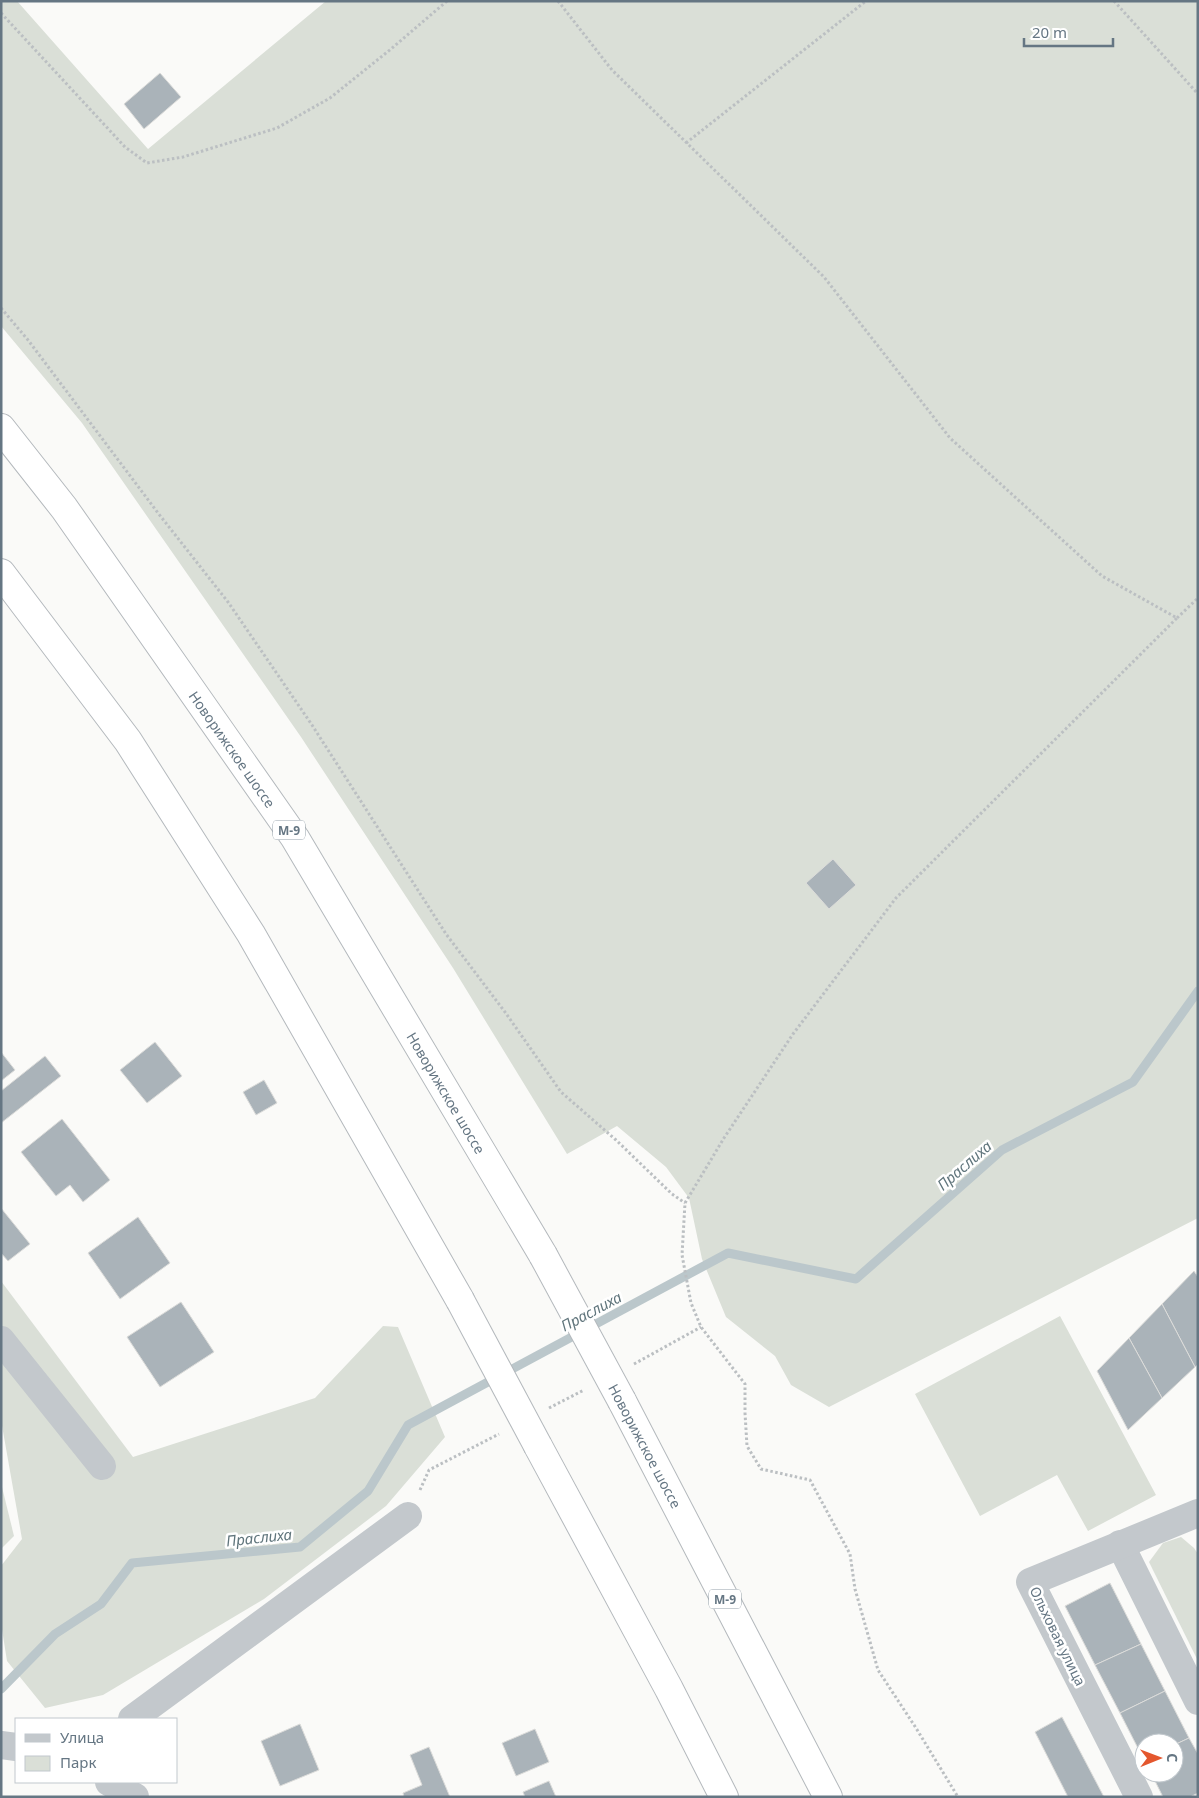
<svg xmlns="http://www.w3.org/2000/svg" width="1199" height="1798" font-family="'Noto Sans',sans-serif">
<rect width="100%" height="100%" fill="#fafaf8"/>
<g fill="#dadfd7">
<path d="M1,1H17L148,149L326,1H1198V1218L829,1407L791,1385L775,1356L726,1317L702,1259L689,1198L666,1167L617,1126L567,1154L453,968L301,737L82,423L1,326Z"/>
<path d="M1,1281L133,1457L315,1398L383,1326L398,1327L445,1437L386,1506L264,1599L103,1695L45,1708L7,1661L1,1623V1566L22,1539L1,1420Z"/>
<path d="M1060,1316L1156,1495L1088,1531L1057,1475L980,1516L915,1394Z"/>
<path d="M1,1483L14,1536L1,1549Z"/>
<path d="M1181,1537L1194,1548L1198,1554V1661L1149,1562L1163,1543Z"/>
</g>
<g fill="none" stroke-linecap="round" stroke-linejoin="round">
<path stroke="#bbc7cb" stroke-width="9" d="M1,1689L55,1634L101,1604L132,1563L300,1547L368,1491L408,1425L728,1253L856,1279L1002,1150L1133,1082L1198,991"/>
</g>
<g fill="#aab3b9" stroke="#dcdcda">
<path d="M160,73L181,97L144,129L124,104Z"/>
<path d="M833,859L856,885L829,909L806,883Z"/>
<path d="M155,1042L182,1076L147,1103L120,1070Z"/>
<path d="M1,1052L15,1070L1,1081Z"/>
<path d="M45,1056L61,1076L1,1123V1091Z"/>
<path d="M264,1080L277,1103L256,1115L243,1092Z"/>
<path d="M62,1119L110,1180L83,1202L70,1185L56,1196L21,1152Z"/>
<path d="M1,1208L30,1244L8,1261L1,1253Z"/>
<path d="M138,1217L170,1263L120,1299L88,1253Z"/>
<path d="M1194,1271L1198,1277V1364L1195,1367L1162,1304Z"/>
<path d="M181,1302L214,1352L160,1387L127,1337Z"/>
<path d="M1162,1304L1195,1367L1162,1398L1129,1338Z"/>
<path d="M1129,1338L1162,1398L1128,1430L1097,1371Z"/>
<path d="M1110,1583L1141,1644L1095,1665L1065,1606Z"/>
<path d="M1141,1644L1165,1691L1120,1713L1095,1665Z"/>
<path d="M1165,1691L1189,1738L1174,1745V1743H1144V1760L1120,1713Z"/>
<path d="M1062,1717L1104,1797H1068L1035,1732Z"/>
<path d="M300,1724L319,1770L280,1786L261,1741Z"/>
<path d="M535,1729L549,1762L516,1776L502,1743Z"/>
<path d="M1189,1738L1198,1754V1793L1190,1797H1163L1151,1773H1174V1745Z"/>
<path d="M429,1747L450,1797H404L403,1793L422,1785L410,1755Z"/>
<path d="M549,1781L556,1797H525L523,1792Z"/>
</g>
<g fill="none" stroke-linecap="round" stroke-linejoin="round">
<g stroke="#b4b9bd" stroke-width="30">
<g id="highway">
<path id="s1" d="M1,428L64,508L295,838L543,1255"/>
<path d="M1,573L128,741L251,934L460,1300"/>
<path d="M622,1401L828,1797"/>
<path d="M538,1446L669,1689L724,1797"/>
</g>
</g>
<g stroke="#bbbfc2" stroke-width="3" stroke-dasharray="2.5 2.5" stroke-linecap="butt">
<path d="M558,1L612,70L824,277L950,438L1102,576L1177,618L896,898L793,1034L724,1138L685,1203L682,1255L691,1303L701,1327L745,1384V1413L747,1446L761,1469L810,1480L850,1554L855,1589L878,1670L916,1728L958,1797"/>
<path d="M1114,1L1198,94"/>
<path d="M1,13L125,147L147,163L183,157L277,128L330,98L391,49L447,1"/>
<path d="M686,143L866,1"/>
<path d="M1,308L28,340L158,513L228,602L312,725L446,934L505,1012L561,1092L616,1140L672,1194L685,1203"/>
<path d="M1177,618L1198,598"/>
<path d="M634,1364L701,1327"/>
<path d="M549,1408L584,1390"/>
<path d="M420,1490L429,1470L499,1434"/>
</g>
<g stroke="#c3c8cc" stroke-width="28">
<path d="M1,1340L102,1466"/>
<path d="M1120,1544L1198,1701"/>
<path d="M132,1719L408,1516"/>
<path d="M1,1745L16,1747"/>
<path d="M109,1782L135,1797"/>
<path d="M1139,1797L1030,1582L1198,1513"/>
</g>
<use href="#highway" stroke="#fff" stroke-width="28"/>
<g stroke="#b4b9bd" stroke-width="30" stroke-linecap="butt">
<g id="highway-bridge">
<path d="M543,1255L622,1401"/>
<path d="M460,1300L538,1446"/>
</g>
</g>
<use href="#highway-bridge" stroke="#fff" stroke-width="28"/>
</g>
<g text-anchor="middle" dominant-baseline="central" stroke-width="5" stroke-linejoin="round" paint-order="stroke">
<g fill="#fff" stroke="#939fa8" stroke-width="1">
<rect x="273" y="820.5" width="32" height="19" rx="4"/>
<rect x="709" y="1589.5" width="32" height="19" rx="4"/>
</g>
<g font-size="12" font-weight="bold" fill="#657683">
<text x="289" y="830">М-9</text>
<text x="725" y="1599">М-9</text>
</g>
<g font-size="14" fill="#657683" stroke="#fff">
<text stroke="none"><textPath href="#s1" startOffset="396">Новорижское шоссе</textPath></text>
<text stroke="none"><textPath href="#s1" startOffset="801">Новорижское шоссе</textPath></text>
<text transform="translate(645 1446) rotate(62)">Новорижское шоссе</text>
<text transform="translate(1058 1636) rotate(64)">Ольховая улица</text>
</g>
<g font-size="15" font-style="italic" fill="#60757c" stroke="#fff">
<text transform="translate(964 1165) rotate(-41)">Праслиха</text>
<text transform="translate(591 1311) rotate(-28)">Праслиха</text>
<text transform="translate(259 1537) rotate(-6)">Праслиха</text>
</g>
</g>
<rect width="1199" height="1798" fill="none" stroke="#657683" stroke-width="5"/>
<rect x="15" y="1718" width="162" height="65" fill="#ffffff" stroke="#c1c8cd"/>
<rect x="25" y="1734" width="25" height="8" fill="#c3c8cc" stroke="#c1c8cd"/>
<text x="60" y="1743" font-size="15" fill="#657683">Улица</text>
<rect x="25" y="1756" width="25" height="15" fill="#dadfd7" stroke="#c1c8cd"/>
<text x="60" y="1768" font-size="15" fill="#657683">Парк</text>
<g transform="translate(1159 1758) rotate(89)"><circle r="24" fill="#ffffff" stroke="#c1c8cd"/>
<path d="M0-4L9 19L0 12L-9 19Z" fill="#e4572e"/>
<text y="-8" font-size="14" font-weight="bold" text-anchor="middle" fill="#657683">С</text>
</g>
<path d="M1024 38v8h89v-8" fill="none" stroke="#657683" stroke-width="2.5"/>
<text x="1032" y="38" font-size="15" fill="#657683" stroke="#ffffff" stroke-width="4" paint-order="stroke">20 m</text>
</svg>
